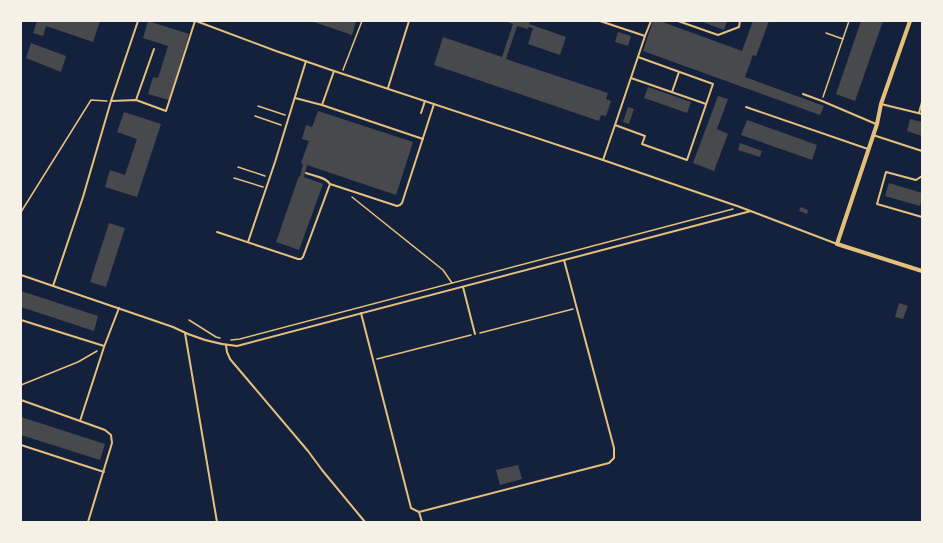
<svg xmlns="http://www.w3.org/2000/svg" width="943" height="543" font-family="Overpass,sans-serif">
<rect width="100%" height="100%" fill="#14213d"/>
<g fill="#48494c">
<path d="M37,21H100L93,42L46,26L43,36L33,33Z"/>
<path d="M148,21L189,34L169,100L148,94L153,77L158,78L168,46L143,38Z"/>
<path d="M311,21H356L352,35Z"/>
<path d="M504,21H530L529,24L566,37L560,55L528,44L533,28L528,27V29L517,26L506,59L608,93L606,99L611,101L606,116L601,115L599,121L434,65L443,37L502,57L513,24Z"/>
<path d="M653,21H660L742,51L753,21H769L756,56L753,55L745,77L824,106L820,115L643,51Z"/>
<path d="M700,21H727L724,30Z"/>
<path d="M861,21H883L855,101L836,94Z"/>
<path d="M618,32L631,36L628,46L615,42Z"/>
<path d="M31,43L66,56L61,72L26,58Z"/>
<path d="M648,87L691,102L687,113L644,98Z"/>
<path d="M718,96L728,99L717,129L728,134L714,171L693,163Z"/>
<path d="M628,107L634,109L629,124L623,122Z"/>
<path d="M318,111L413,142L396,195L307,165L304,177L323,184L299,250L276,242L299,176L300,177L303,164L301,163L309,141L302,139L306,125L312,127Z"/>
<path d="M124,112L161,124L137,197L105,187L110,170L125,175L137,139L117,132Z"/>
<path d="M910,119L922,122V136L907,131Z"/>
<path d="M747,120L817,145L812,160L741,135Z"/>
<path d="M740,143L762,151L760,157L738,150Z"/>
<path d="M889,183L922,193V200L920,206L885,196Z"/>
<path d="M801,207L808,210L807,214L799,211Z"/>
<path d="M109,223L125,228L106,287L90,282Z"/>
<path d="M21,291L98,316L94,331L21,307Z"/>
<path d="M899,303L908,306L903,319L895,317Z"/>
<path d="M21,417L105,444L100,460L21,435Z"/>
<path d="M518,465L522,479L500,485L496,470Z"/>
</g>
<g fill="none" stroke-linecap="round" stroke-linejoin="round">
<g stroke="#e5c07b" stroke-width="1.5">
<path d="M826,33L843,39"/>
<path d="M343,70L362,21"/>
<path d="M823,97L849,21"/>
<path d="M258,106L285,115"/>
<path d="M255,116L281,125"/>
<path d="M238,167L265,176"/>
<path d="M234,178L263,187"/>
<path d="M352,197L443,270L452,283"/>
<path d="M21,212L91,100L107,101"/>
<path d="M189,320L216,337L220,338"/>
<path d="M480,333L573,309"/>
<path d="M231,340L240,339L733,209"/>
<path d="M377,359L471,335"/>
<path d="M21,385L78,362L97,351"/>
</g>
<g stroke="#e5c07b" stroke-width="2">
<path d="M196,21L276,51L334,71L603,160L740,207L837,244"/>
<path d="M600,21L645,36L615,125L603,160"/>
<path d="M678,21L718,35L739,27L740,21"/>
<path d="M645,36L651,21"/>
<path d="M631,78L706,104"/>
<path d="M388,88L409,21"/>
<path d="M672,92L679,72"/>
<path d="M803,94L822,101L876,124"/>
<path d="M295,98L322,105L423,139"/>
<path d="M136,100L154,49"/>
<path d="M111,101L136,100L166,111L195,21"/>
<path d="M881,104L922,114"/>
<path d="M322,105L334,71"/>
<path d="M746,107L868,149"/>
<path d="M421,113L425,101"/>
<path d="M919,113L922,102"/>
<path d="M615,125L645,136L642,144L687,160L713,84L638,57"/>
<path d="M873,135L922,151"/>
<path d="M306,173C314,176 326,177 330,184"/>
<path d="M922,176L916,180L886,172L877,204L922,217"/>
<path d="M217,232L298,259H301L303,257L330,184L397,206L400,205L402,203L434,104"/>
<path d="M248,242L275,162L306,61"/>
<path d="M21,275L173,327C192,337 216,344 237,346L751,211"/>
<path d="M53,286L83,197L111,101L138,21"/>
<path d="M463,287L475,334"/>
<path d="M361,313L411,508L419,512L609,463L614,458V448L564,260"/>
<path d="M21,320L104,346"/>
<path d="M185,333L217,522"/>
<path d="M226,345L227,352L230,359L308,451L322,470L365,522"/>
<path d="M21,400L80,421L104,347L119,308"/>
<path d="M80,421L105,430L111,435L112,443L88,522"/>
<path d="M21,445L104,472"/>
<path d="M419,512L422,522"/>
</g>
<path stroke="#e5c07b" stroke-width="4" d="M910,21L881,104L877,124L837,244L922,271"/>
</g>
<rect width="943" height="543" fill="none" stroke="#f6f1e7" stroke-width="44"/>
</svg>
